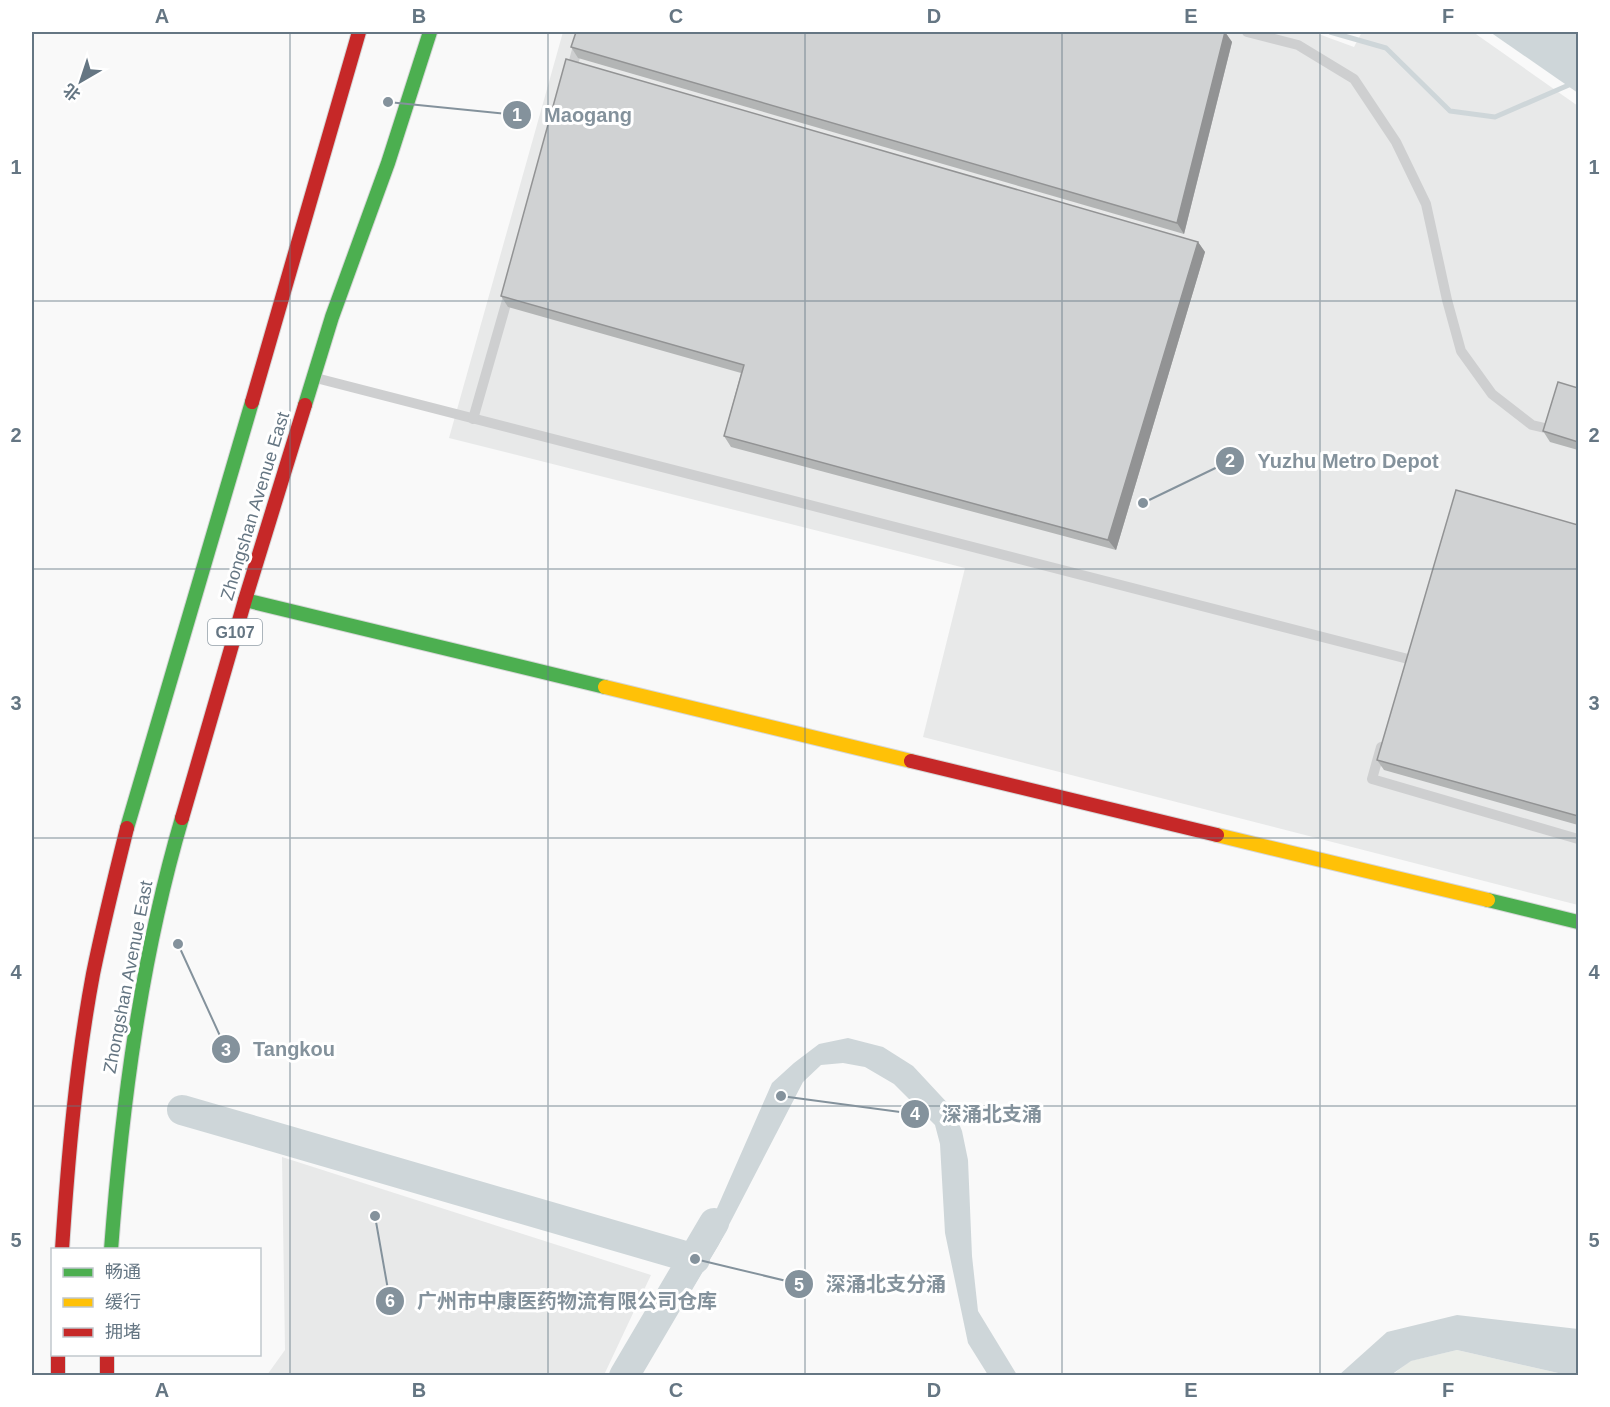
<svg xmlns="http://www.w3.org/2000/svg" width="1610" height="1407" font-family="Arial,'Noto Sans SC',sans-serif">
<rect width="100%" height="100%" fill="#f9f9f9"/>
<g fill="#e8e9e9">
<path d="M563,32H1313L1354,47L1362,32H1473L1578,106V905L923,737L965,568L449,438Z"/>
<path d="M282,1157L651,1275L604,1375H267L285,1350Z"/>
</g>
<path fill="#e8ebe6" d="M1457,1350L1567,1375V1376H1391L1410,1361Z"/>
<g fill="#ced6d9">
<path d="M1490,32H1578V93Z"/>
<path d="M848,1038L883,1047L913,1066L953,1109L962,1131L968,1160L972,1256L978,1311L1017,1375H988L968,1343L945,1233L940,1144L935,1125L894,1084L865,1067L843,1063L821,1065L803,1082L718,1246L640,1375H616L678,1297L772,1083L794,1063L819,1044Z"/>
<path d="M1457,1315L1578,1329V1375H1567L1457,1350L1411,1361L1391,1375H1339L1387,1332Z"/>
</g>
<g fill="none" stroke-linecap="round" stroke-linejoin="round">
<path stroke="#ced6d9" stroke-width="5" d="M1330,32L1386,48L1450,111L1495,117L1578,81"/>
<g stroke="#ced6d9" stroke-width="30">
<path d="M182,1110L695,1259"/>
<path d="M624,1376L714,1223"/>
</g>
<g stroke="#d5d6d7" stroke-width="16">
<g id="fast">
<path d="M305,405L332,317L388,163L430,32"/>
<path d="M245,600L605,687"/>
<path d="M127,828L252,402"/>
<path d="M1488,900L1578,922"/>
<path d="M111,1250C122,1104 141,958 182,818"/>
</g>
</g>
<g stroke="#d5d6d7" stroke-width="16">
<g id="slow">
<path d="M605,687L911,761"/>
<path d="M1217,835L1488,900"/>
</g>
</g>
<g stroke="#d5d6d7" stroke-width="16">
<g id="jam">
<path d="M252,402L359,32"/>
<path d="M911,761L1217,835"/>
<path d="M182,818L245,600L305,405"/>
<path d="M62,1250C68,1158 76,1065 93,974C103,925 115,876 127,828"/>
<path d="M58,1354V1376"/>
<path d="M107,1354V1376"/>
</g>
</g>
<g stroke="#cecfd0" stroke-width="10">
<path d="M1247,32L1298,45L1354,79L1396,142L1426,204L1447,300L1461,351L1492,394L1532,425L1549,429"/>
<path d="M570,75L582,32"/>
<path d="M316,378L1408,659"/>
<path d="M473,419L510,290"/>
<path d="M1381,747L1372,779L1578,839"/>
</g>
<use href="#fast" stroke="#4caf50" stroke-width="14"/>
<use href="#slow" stroke="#ffc107" stroke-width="14"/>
<use href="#jam" stroke="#c62828" stroke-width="14"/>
</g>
<g fill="#b3b5b5">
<path d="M1225,32L1232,42L1184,234L578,58L571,47Z"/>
<path d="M1198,242L1205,252L1116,550L731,447L724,436L741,373L508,307L501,296Z"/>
<path d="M1578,388V450L1550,442L1543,431Z"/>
<path d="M1578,525V825L1384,770L1377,760Z"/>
</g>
<g fill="#929394">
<path d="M1225,32L1232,42L1184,234L1177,223Z"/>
<path d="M1198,242L1205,252L1116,550L1108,540Z"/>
</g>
<g fill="#d0d2d3" stroke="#929394" stroke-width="1.5">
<path d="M576,32H1225L1177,223L571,47Z"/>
<path d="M566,59L1198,242L1108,540L724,436L744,365L501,296Z"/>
<path d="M1558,382L1578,388V442L1543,431Z"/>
<path d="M1456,490L1578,525V816L1377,760Z"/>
</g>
<path fill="none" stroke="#657683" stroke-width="1.5" stroke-opacity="0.55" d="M290,32V1376M548,32V1376M805,32V1376M1062,32V1376M1320,32V1376M32,301H1578M32,569H1578M32,838H1578M32,1106H1578"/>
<g text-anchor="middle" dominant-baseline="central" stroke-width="6" stroke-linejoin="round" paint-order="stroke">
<rect fill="#fff" stroke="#939fa8" stroke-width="1.5" x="208" y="619" width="54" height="26" rx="4.5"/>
<g font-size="16" font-weight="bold" fill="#657683">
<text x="235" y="632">G107</text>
</g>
<g font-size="18" fill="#657683" stroke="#fff">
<text transform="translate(255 506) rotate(-73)">Zhongshan Avenue East</text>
<text transform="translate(128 977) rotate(-79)">Zhongshan Avenue East</text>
</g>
</g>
<path fill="none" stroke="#84929c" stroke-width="2" d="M388 102L517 115M1143 503L1230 461M178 944L226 1049M781 1096L915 1114M695 1259L799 1284M375 1216L390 1301"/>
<g fill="#84929c" stroke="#fff" stroke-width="2">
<circle cx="388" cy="102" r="6"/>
<circle cx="1143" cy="503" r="6"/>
<circle cx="178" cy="944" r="6"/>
<circle cx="781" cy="1096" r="6"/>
<circle cx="695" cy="1259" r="6"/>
<circle cx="375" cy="1216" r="6"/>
<circle cx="517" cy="115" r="15"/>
<circle cx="1230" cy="461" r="15"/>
<circle cx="226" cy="1049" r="15"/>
<circle cx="915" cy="1114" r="15"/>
<circle cx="799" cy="1284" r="15"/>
<circle cx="390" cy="1301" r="15"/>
</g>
<g font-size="18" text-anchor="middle" font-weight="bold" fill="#fff">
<text x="517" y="121">1</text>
<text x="1230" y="467">2</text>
<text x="226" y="1056">3</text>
<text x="915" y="1120">4</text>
<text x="799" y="1291">5</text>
<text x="390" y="1307">6</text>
</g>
<g font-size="20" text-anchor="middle" font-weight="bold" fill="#84929c" stroke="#fff" stroke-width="6" stroke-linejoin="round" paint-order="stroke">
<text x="588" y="122">Maogang</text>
<text x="1348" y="468">Yuzhu Metro Depot</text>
<text x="294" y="1056">Tangkou</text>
<text x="992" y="1121">深涌北支涌</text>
<text x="886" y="1291">深涌北支分涌</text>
<text x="567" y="1308">广州市中康医药物流有限公司仓库</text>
</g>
<rect width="1610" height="1407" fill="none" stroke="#ffffff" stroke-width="66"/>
<rect x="51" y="1248" width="210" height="108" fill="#ffffff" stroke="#c1c8cd" stroke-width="1.5"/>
<rect x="63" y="1268" width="30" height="9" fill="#4caf50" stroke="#c1c8cd" stroke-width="1.5"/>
<text x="105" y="1278" font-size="18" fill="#657683">畅通</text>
<rect x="63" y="1298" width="30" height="9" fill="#ffc107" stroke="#c1c8cd" stroke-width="1.5"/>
<text x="105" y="1308" font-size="18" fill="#657683">缓行</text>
<rect x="63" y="1328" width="30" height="9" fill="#c62828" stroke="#c1c8cd" stroke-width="1.5"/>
<text x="105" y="1338" font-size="18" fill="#657683">拥堵</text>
<g transform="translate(81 81) rotate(219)" stroke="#ffffff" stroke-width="4.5" paint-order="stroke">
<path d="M0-4.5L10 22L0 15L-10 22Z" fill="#657683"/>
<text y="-9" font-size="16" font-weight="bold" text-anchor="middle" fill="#657683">北</text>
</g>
<rect x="33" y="33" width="1544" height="1341" fill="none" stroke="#657683" stroke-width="2"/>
<g font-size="20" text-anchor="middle" font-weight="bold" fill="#657683">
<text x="162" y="23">A</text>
<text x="419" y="23">B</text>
<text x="676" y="23">C</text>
<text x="934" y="23">D</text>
<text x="1191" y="23">E</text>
<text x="1448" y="23">F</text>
<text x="16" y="174">1</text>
<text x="1594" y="174">1</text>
<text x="16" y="442">2</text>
<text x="1594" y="442">2</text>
<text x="16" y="710">3</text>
<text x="1594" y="710">3</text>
<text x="16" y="979">4</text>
<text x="1594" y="979">4</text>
<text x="16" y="1247">5</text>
<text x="1594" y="1247">5</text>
<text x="162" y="1397">A</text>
<text x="419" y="1397">B</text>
<text x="676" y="1397">C</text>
<text x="934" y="1397">D</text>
<text x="1191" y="1397">E</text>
<text x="1448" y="1397">F</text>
</g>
</svg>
